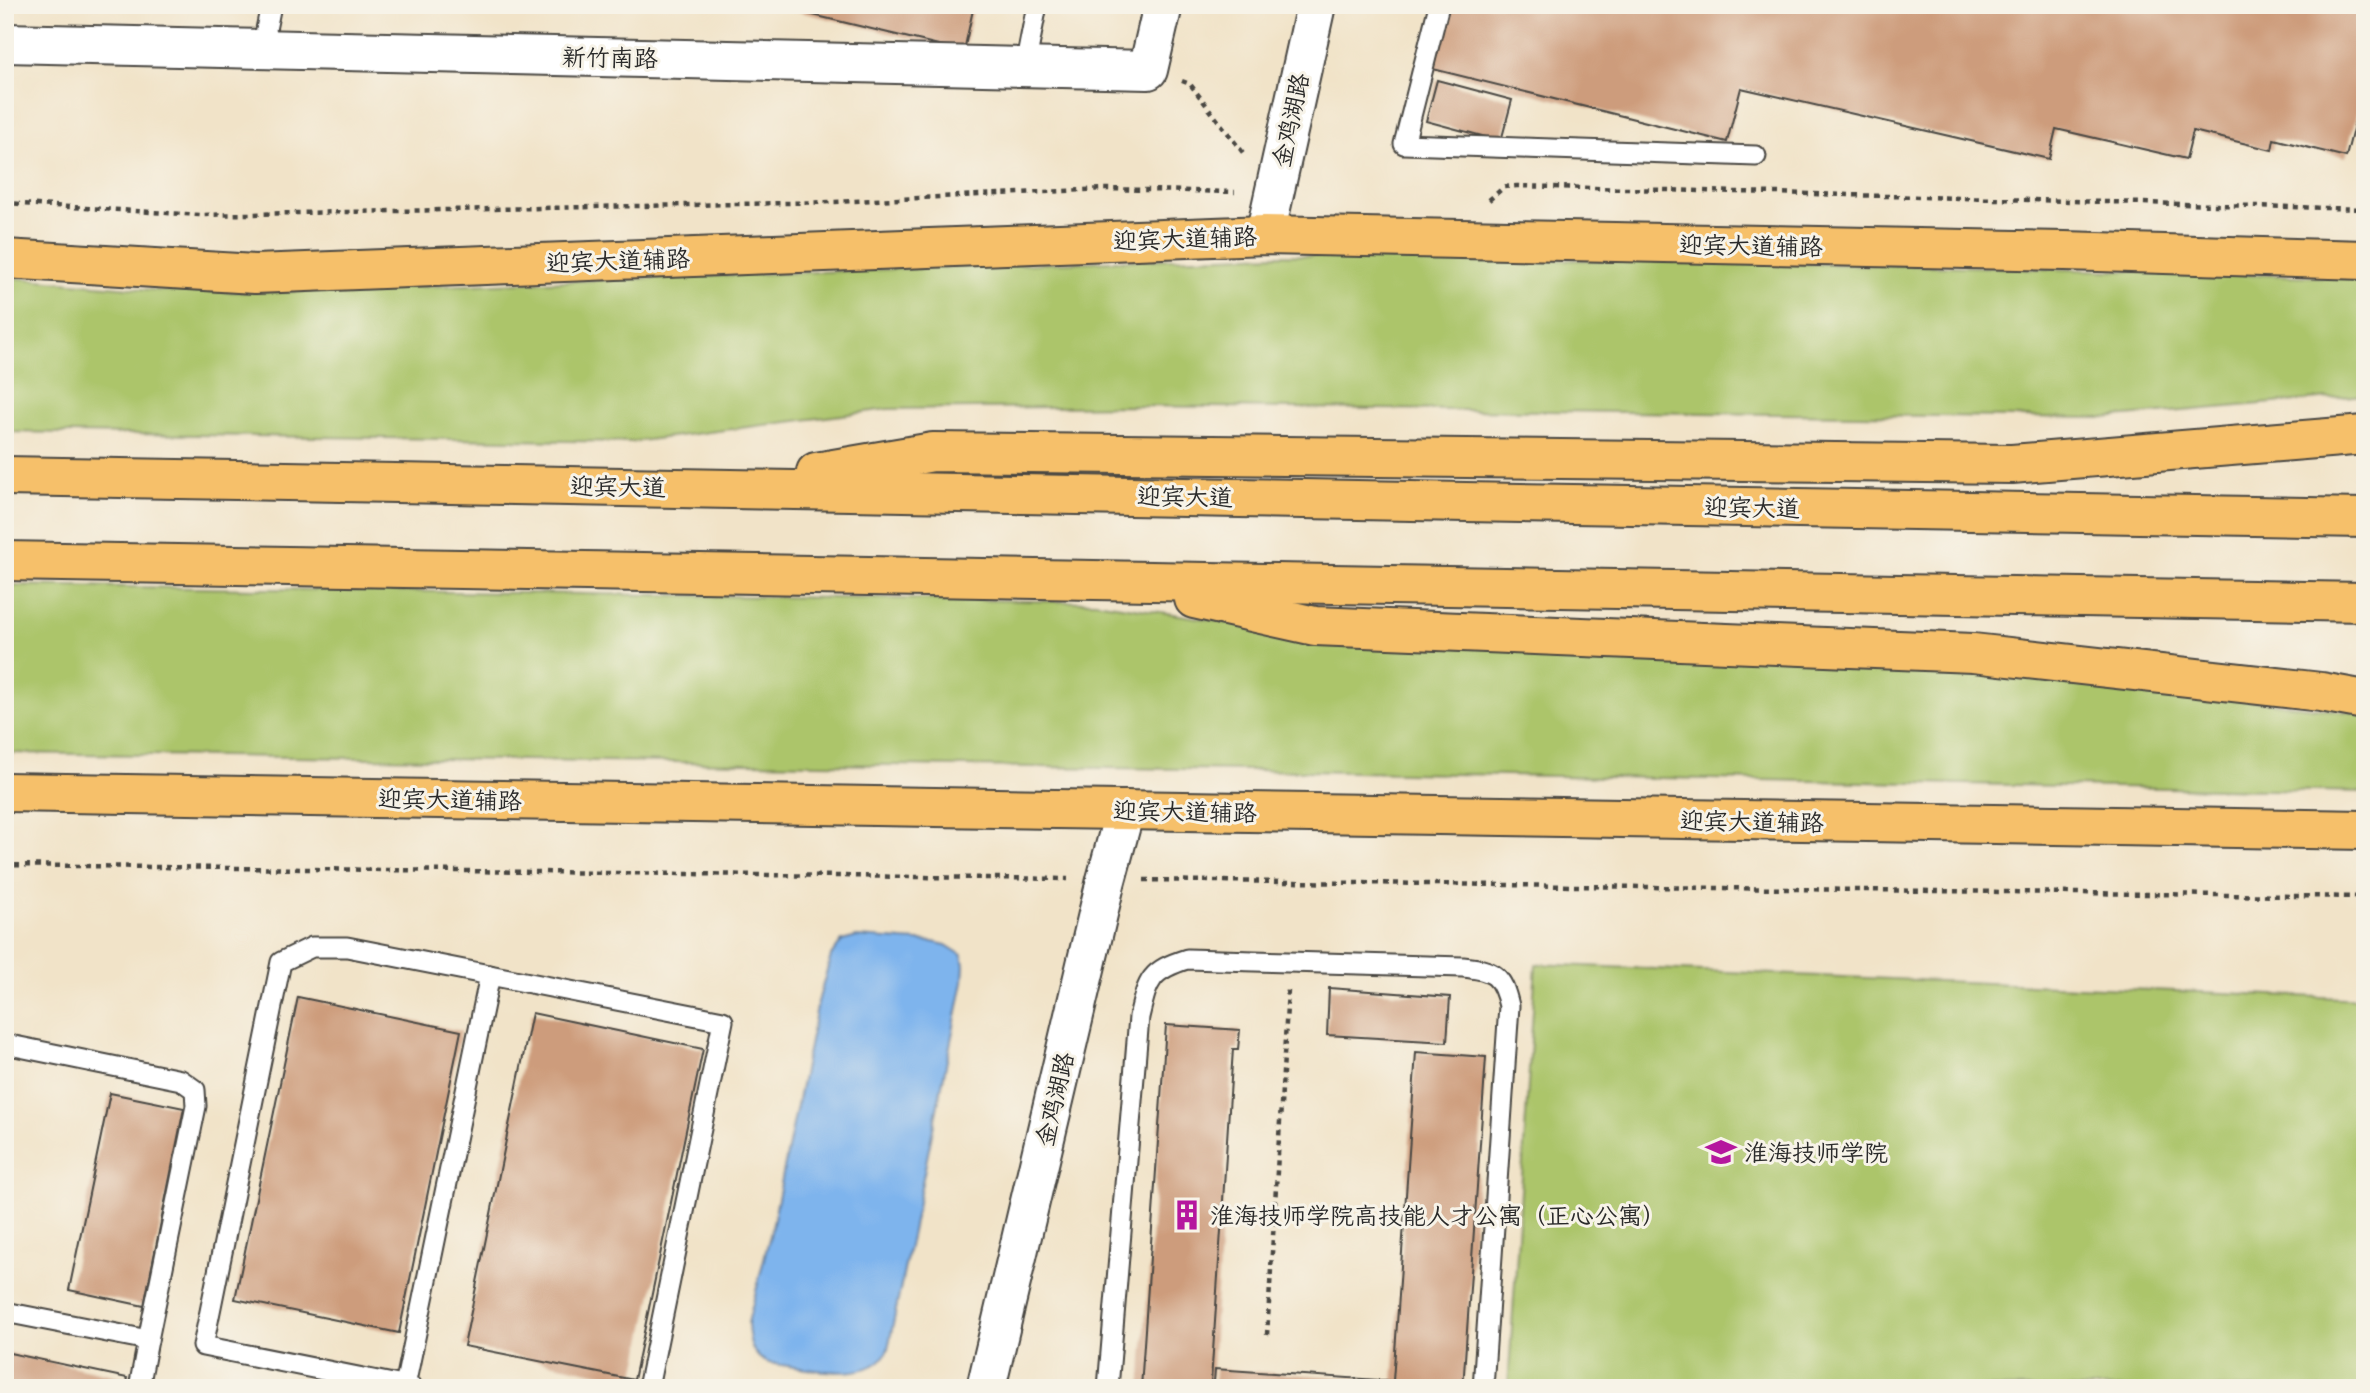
<svg xmlns="http://www.w3.org/2000/svg" width="2370" height="1393" font-family="Delius,'LXGW WenKai TC',sans-serif">
<rect width="100%" height="100%" fill="#f7f3e8"/>
<filter id="ink" filterUnits="userSpaceOnUse"><feTurbulence type="fractalNoise" baseFrequency=".0143" numOctaves="2"/><feDisplacementMap in="SourceGraphic" scale="14" xChannelSelector="R" yChannelSelector="G"/><feConvolveMatrix kernelMatrix="1 2 1 2 8 2 1 2 1" color-interpolation-filters="sRGB"/></filter>
<filter id="wash" filterUnits="userSpaceOnUse"><feTurbulence type="fractalNoise" baseFrequency=".00686" numOctaves="4" result="noise"/><feDisplacementMap in="SourceGraphic" scale="28" xChannelSelector="R" yChannelSelector="G"/><feGaussianBlur stdDeviation="1.57" result="paint"/><feColorMatrix in="noise" values="0 0 0 0 0 0 0 0 0 0 0 0 0 0 0 0 0 1.4 0 .05"/><feComposite in="paint" operator="in"/></filter>
<g filter="url(#wash)">
<rect width="100%" height="100%" fill="#f1e3c8"/>
<g fill="#acc56b" stroke="#6c784b" stroke-width="2">
<path d="M1276,255L1945,266L2365,278V395L2103,418L1131,406L888,409L632,442L5,432V277L165,291L276,292Z"/>
<path d="M5,585L1096,602L1289,632L1922,660L2365,714V792L1252,770L5,753Z"/>
<path d="M1536,964L2365,999V1388H1508Z"/>
</g>
<path fill="#7eb4ed" stroke="#54708c" stroke-width="2" d="M857,937L933,942L946,945L962,955L964,965L963,982L888,1349C874,1387 799,1367 769,1363C751,1357 749,1341 748,1323L773,1223L818,1002L831,956L842,941Z"/>
<g id="blocks">
<g fill="#cd9c7c">
<path d="M771,5H974L964,51Z"/>
<path d="M1449,5H2365V81L2346,157L2274,139L2272,150L2193,131L2186,159L2056,129L2049,159L1741,88L1727,142L1433,69Z"/>
<path d="M1437,80L1512,100L1501,141L1426,121Z"/>
<path d="M1329,988L1450,997L1447,1042L1327,1035Z"/>
<path d="M298,997L461,1031L399,1333L235,1299Z"/>
<path d="M532,1013L703,1049L634,1380L464,1346Z"/>
<path d="M1166,1025L1240,1030L1238,1049H1233L1211,1382H1214L1215,1369L1393,1381L1416,1052L1486,1057L1463,1388H1141Z"/>
<path d="M110,1093L184,1108L144,1306L69,1290Z"/>
<path d="M5,1352L127,1378L125,1388H5Z"/>
</g>
</g>
</g>
<g filter="url(#ink)">
<use href="#blocks" fill-opacity="0" stroke="#494743" stroke-width="2"/>
<g fill="none" stroke-linecap="round" stroke-linejoin="round">
<g stroke="#494743" stroke-width="23">
<g id="service">
<path d="M1439,5L1404,144L1756,156"/>
<path d="M262,49L271,5"/>
<path d="M1025,67L1037,5"/>
<path d="M5,1044L181,1080L195,1090L196,1106L148,1340"/>
<path d="M5,1312L148,1340L139,1388"/>
<path d="M405,1386L490,975"/>
<path d="M413,1388L203,1346L281,962L312,947H347L723,1021L648,1388"/>
<path d="M1108,1388L1139,1017C1148,980 1149,971 1187,959L1463,967C1494,970 1502,975 1509,1006L1483,1388"/>
</g>
</g>
<g stroke="#494743" stroke-width="42">
<path id="minor" d="M5,43L1148,70L1163,5"/>
</g>
<g stroke="#494743" stroke-width="42">
<g id="tertiary">
<path d="M1265,235L1316,5"/>
<path d="M986,1388L1106,880L1125,810"/>
</g>
</g>
<g stroke="#494743" stroke-width="42">
<g id="primary">
<path d="M5,259L255,274L1265,235L2065,251L2365,260"/>
<path d="M5,792L2365,830"/>
</g>
</g>
<g stroke="#494743" stroke-width="42">
<g id="trunk">
<path d="M816,472L933,452L2012,464L2365,435"/>
<path d="M5,476L2365,518"/>
<path d="M5,561L2365,602"/>
<path d="M1194,599L1315,626L1973,653L2321,692L2365,700"/>
</g>
</g>
<g stroke="#494743" stroke-width="4.5" stroke-dasharray="5 5" stroke-linecap="butt">
<path d="M1182,81L1190,84L1244,154"/>
<path d="M1489,200L1504,187L1517,186L2365,209"/>
<path d="M5,203L200,215L835,202L1104,189L1235,192"/>
<path d="M5,865L1068,879"/>
<path d="M1144,880L2365,897"/>
<path d="M1267,1335L1288,990"/>
</g>
<use href="#service" stroke="#fff" stroke-width="19"/>
<use href="#minor" stroke="#fff" stroke-width="38"/>
<use href="#tertiary" stroke="#fff" stroke-width="38"/>
<use href="#primary" stroke="#f6c06b" stroke-width="38"/>
<use href="#trunk" stroke="#f6c06b" stroke-width="38"/>
</g>
</g>
<defs>
<g id="school-bare" transform="scale(2.415)"><path d="M0-5L7-2L0 1L-7-2ZM-4 1L0 2.5L4 1V4Q0 6-4 4Z" fill="#b5179e" stroke="#f7f3e8" stroke-width="2.5" paint-order="stroke"/></g>
<g id="building-bare" transform="scale(2.415)"><path d="M-4-6H4V6H1V3H-1V6H-4ZM-2.5-4.3h1.7v1.8h-1.7ZM.8-4.3h1.7v1.8H.8ZM-2.5-1h1.7V.8h-1.7ZM.8-1h1.7V.8H.8Z" fill="#b5179e" stroke="#f7f3e8" stroke-width="2.5" paint-order="stroke"/></g>
</defs>
<g fill-rule="evenodd">
<use href="#school-bare" x="1721" y="1152"/>
<use href="#building-bare" x="1187" y="1215"/>
</g>
<g text-anchor="middle" dominant-baseline="central" stroke-width="6" stroke-linejoin="round" paint-order="stroke">
<g font-size="24" fill="#2b2b2b" stroke="#f7f3e8">
<text transform="translate(610 57) rotate(1)">新竹南路</text>
<text transform="translate(1290 120) rotate(-78)">金鸡湖路</text>
<text transform="translate(1185 238) rotate(-2)">迎宾大道辅路</text>
<text transform="translate(1751 245) rotate(1)">迎宾大道辅路</text>
<text transform="translate(618 260) rotate(-2)">迎宾大道辅路</text>
<text transform="translate(618 486) rotate(1)">迎宾大道</text>
<text transform="translate(1185 496) rotate(1)">迎宾大道</text>
<text transform="translate(1752 507) rotate(1)">迎宾大道</text>
<text transform="translate(450 799) rotate(1)">迎宾大道辅路</text>
<text transform="translate(1185 811) rotate(1)">迎宾大道辅路</text>
<text transform="translate(1752 821) rotate(1)">迎宾大道辅路</text>
<text transform="translate(1054 1099) rotate(-77)">金鸡湖路</text>
</g>
<g font-size="24" fill="#2b2b2b" stroke="#f7f3e8" text-anchor="start">
<text x="1744" y="1152">淮海技师学院</text>
<text x="1210" y="1215">淮海技师学院高技能人才公寓（正心公寓）</text>
</g>
</g>
<rect width="2370" height="1393" fill="none" stroke="#f7f3e8" stroke-width="28"/>
</svg>
